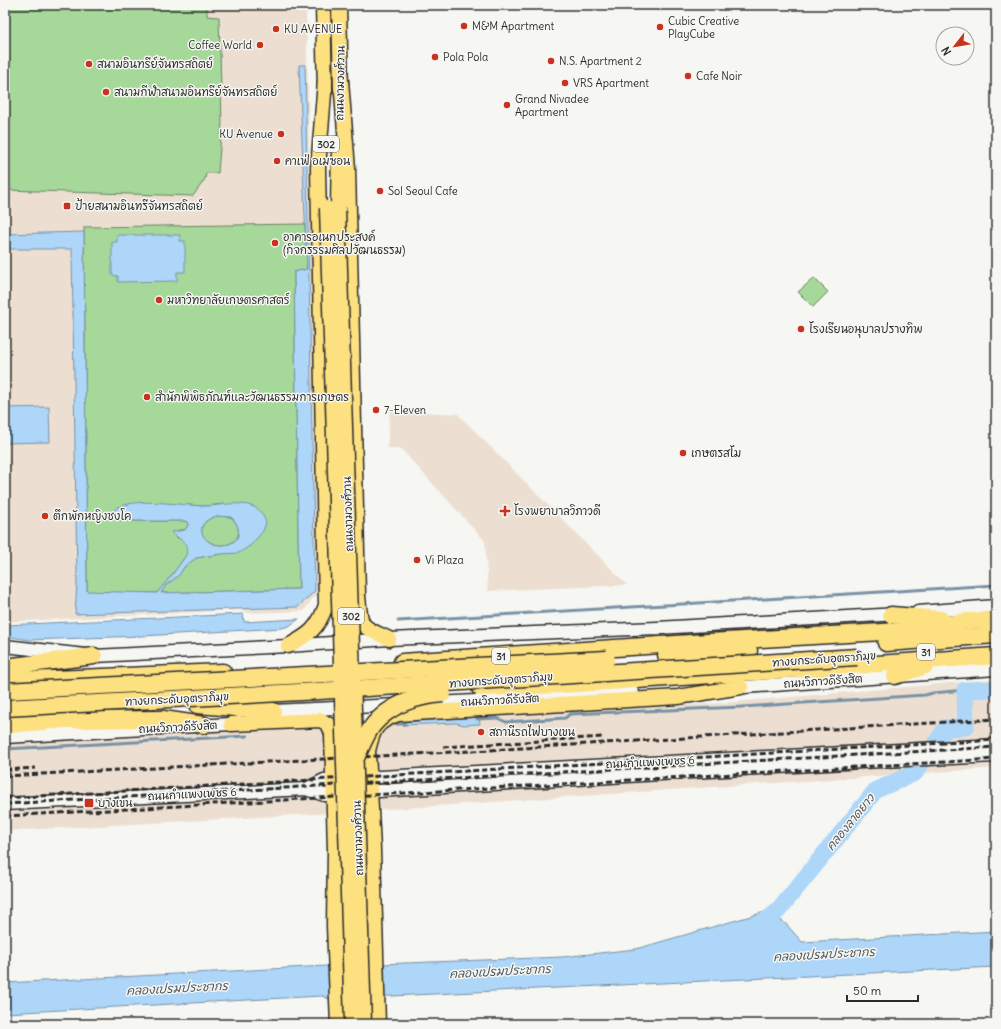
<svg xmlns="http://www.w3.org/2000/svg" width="1001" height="1029" font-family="Delius,'Playpen Sans Thai',sans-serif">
<rect width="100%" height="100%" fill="#f6f6f2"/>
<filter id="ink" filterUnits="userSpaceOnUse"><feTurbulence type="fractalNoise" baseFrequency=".025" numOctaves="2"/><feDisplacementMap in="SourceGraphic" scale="8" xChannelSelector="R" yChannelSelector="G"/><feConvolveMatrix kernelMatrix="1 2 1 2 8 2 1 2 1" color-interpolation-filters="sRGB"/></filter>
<g filter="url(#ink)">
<g fill="#ecdfd1">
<path d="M5,5H306L319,595L312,599L304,611L250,613L238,610L5,622Z"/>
<path d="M390,410L458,414L627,585L488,591L485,541L401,449L387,448Z"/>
<path d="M996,679V768L315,814L5,831V743L301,727L722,703Z"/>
</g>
<g fill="#a6d89a" stroke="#688262">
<path d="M5,5H207V16L219,17L222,123L218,173H206L205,179L193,196L5,190Z"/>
<path d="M305,224L307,269L294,272L299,589L161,593L166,585L179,575L184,567L196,558L221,554L263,531L224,504L206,506L153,503L122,521H187L188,525L185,530H178L176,537L182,540L187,545V554L172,575L157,593L87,592L84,227Z"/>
<path d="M814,278L828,292L813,307L798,292Z"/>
<path d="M217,516L231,517C236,522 240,528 238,536C236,540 233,542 229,544C206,551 187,524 217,516Z"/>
</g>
<g fill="#add6f8" stroke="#7992a6" fill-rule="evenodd">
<path d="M299,65H305L315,591L298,607L75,614L77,582L72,249H5V234L84,232L87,591L157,593L172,575L187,554V545L171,532L185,530L188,525L187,521H122L114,517L113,511C129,495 183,506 205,506C221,506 238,500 254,507C261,510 264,517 266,523L263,531L251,545L239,553L221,554L196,558L184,567L179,575L166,585L161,593L299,589L294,272L307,269ZM217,516L231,517C236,522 240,528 238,536C236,540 234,542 229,544C206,551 187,524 217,516Z"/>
<path d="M117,235H180V241H185V272H177V281L118,282V276L112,275V242H117Z"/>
<path d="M49,407L50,442L5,443V408Z"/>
<path d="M243,614L244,622L299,619L289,626L282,628L142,636L29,640L5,636V625Z"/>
<path d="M479,716L480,724L464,725L456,723L403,725V722Z"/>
<path d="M768,911L786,924L802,942L996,931V967L329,999L322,996L5,1013V983L327,966L562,957L636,949Z"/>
</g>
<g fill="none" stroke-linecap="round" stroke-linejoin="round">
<g stroke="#7992a6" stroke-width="3">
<path d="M398,621L996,585"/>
<path d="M477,719L497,718L506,722L565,718L570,714L742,707L925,695L933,693L965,690"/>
<path d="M397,724H405"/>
<path d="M5,749L247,736"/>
</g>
<path stroke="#add6f8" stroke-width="17" d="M755,929L778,911L876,790L915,773L946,728L966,727L965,690L996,689"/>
<g stroke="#2b2b2b" stroke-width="15">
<g id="secondary">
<path d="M918,612L996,606"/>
<path d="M5,646L94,656L288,646L389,639L657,628L898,614"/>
<path d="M731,688L996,669"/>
<path d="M416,704L633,693"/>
<path d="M266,714L273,711L397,705"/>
<path d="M5,737L231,724L239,722"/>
<path d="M361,778L996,745"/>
<path d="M306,789L324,780L343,779"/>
<path d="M362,792L862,762L996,756"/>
<path d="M5,804L306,789L324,795L342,794"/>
</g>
</g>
<g stroke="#2b2b2b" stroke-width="17">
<g id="primary">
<path d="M323,5L325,90"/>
<path d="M339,5L341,89"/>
<path d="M341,81L348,169L358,595C361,629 359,625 389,639"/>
<path d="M338,208L339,144"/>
<path d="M288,646C309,635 318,629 326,605L318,168L325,81"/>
<path d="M231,724L321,720L329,725L332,734L335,850L334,926L338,1024"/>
<path d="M378,1024L373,849L368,751C373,729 376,722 398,714L678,697L741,687"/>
</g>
</g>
<g stroke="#2b2b2b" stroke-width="19">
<g id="highway">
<path d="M891,615L941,619"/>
<path d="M886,643L996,635"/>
<path d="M666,655L749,651"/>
<path d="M402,662L691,643L900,631L969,621L996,620"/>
<path d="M5,667L94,656"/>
<path d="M895,676L926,666"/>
<path d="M5,681L223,672"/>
<path d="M480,688L562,685L996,656"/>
<path d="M197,705L273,711"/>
<path d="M5,725L66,720L163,719L204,725"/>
</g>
</g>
<use href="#secondary" stroke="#f6f6f2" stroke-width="12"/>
<use href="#primary" stroke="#fde080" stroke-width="14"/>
<use href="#highway" stroke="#fde080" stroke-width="16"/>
<g stroke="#2b2b2b" stroke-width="3" stroke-dasharray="6 3" stroke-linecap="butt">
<path d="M443,747L603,737"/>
<path d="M5,770L36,768"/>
<path d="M5,776L490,750L996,719"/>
<path d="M5,798L996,740"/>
<path d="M5,804L996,747"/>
<path d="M5,816L996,759"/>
</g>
<g stroke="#2b2b2b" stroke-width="17" stroke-linecap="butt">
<g id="primary-bridge">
<path d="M327,208L352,1024"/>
<path d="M338,208L364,1024"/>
</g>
</g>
<g stroke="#2b2b2b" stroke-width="19" stroke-linecap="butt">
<g id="highway-bridge">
<path d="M5,691L607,659"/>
<path d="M5,708L319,691L857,657"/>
<path d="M355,760C361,748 366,733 374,724C392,703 417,696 443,694"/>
</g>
</g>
<use href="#primary-bridge" stroke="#fde080" stroke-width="14"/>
<use href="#highway-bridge" stroke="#fde080" stroke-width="16"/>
</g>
</g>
<g fill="#c8321e" stroke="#f6f6f2" stroke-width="1.5">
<circle cx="464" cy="26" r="4"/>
<circle cx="660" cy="27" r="4"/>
<circle cx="276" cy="29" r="4"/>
<circle cx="260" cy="45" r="4"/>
<circle cx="435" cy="57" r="4"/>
<circle cx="551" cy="61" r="4"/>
<circle cx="89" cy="64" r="4"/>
<circle cx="688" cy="76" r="4"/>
<circle cx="565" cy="83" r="4"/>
<circle cx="106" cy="92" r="4"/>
<circle cx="507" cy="105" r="4"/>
<circle cx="281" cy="134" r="4"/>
<circle cx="277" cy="161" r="4"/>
<circle cx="380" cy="191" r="4"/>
<rect x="63" y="202" width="8" height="8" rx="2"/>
<circle cx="275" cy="243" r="4"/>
<circle cx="159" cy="300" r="4"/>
<circle cx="801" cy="329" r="4"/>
<circle cx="147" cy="397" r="4"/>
<circle cx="376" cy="410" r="4"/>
<circle cx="683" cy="453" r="4"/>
<path d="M503 505h4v4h4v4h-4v4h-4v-4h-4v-4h4z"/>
<circle cx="45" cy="516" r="4"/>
<circle cx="417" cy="560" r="4"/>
<circle cx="481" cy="732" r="4"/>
<rect x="84" y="798" width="10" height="10" rx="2"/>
</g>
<g text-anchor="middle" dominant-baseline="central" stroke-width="3" stroke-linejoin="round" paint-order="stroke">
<g fill="#f6f6f2" stroke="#686867" stroke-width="1">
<rect x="313" y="136" width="26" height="16" rx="3"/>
<rect x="338" y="608" width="26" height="16" rx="3"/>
<rect x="917" y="644" width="18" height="16" rx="3"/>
<rect x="492" y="648" width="18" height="16" rx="3"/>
</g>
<g font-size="10" font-weight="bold" fill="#2b2b2b">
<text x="326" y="144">302</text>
<text x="351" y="616">302</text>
<text x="926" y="652">31</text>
<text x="501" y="656">31</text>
</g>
<g font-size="11" fill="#2b2b2b" stroke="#f6f6f2" text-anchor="start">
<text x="668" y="21">Cubic Creative<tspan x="668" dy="13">PlayCube</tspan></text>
<text x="472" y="26">M&amp;M Apartment</text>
<text x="284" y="29">KU AVENUE</text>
<text x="252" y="45" text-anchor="end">Coffee World</text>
<text x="443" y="57">Pola Pola</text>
<text x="559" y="61">N.S. Apartment 2</text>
<text x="97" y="64">สนามอินทรีย์จันทรสถิตย์</text>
<text x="696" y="76">Cafe Noir</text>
<text x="573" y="83">VRS Apartment</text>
<text x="114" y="92">สนามกีฬาสนามอินทรีย์จันทรสถิตย์</text>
<text x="515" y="99">Grand Nivadee<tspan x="515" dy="13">Apartment</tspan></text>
<text x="273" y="134" text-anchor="end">KU Avenue</text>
<text x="285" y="161">คาเฟ่ อเมซอน</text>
<text x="388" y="191">Sol Seoul Cafe</text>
<text x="75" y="206">ป้ายสนามอินทรีจันทรสถิตย์</text>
<text x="283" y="237">อาคารอเนกประสงค์<tspan x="283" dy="13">(กิจกรรรมศิลปวัฒนธรรม)</tspan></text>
<text x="167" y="300">มหาวิทยาลัยเกษตรศาสตร์</text>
<text x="809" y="329">โรงเรียนอนุบาลปรางทิพ</text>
<text x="155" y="397">สำนักพิพิธภัณฑ์และวัฒนธรรมการเกษตร</text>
<text x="384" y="410">7-Eleven</text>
<text x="691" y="453">เกษตรสโม</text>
<text x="514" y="511">โรงพยาบาลวิภาวดี</text>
<text x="53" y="516">ตึกพักหญิงชงโค</text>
<text x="425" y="560">Vi Plaza</text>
<text x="489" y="732">สถานีรถไฟบางเขน</text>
<text x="98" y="803">บางเขน</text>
</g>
<g font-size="11" fill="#2b2b2b" stroke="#f6f6f2">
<text transform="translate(340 83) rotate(-89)">ถนนงามวงศ์วาน</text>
<text transform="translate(348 514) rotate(-92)">ถนนงามวงศ์วาน</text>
<text transform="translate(824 659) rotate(-4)">ทางยกระดับอุตราภิมุข</text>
<text transform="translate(501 680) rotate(-4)">ทางยกระดับอุตราภิมุข</text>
<text transform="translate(823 681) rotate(-4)">ถนนวิภาวดีรังสิต</text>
<text transform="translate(177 699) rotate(-3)">ทางยกระดับอุตราภิมุข</text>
<text transform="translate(500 700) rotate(-3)">ถนนวิภาวดีรังสิต</text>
<text transform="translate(178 727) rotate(-3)">ถนนวิภาวดีรังสิต</text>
<text transform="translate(650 762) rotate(-3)">ถนนกำแพงเพชร 6</text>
<text transform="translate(192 794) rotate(-3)">ถนนกำแพงเพชร 6</text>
<text transform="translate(358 838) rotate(-92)">ถนนงามวงศ์วาน</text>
</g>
<g font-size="12" font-style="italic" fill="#4c565e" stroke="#f6f6f2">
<text transform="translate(850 822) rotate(-51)">คลองลาดยาว</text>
<text transform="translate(824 954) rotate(-3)">คลองเปรมประชากร</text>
<text transform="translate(500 971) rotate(-3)">คลองเปรมประชากร</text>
<text transform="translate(177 988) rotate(-3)">คลองเปรมประชากร</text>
</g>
</g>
<rect width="1001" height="1029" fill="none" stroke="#f6f6f2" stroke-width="20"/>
<rect x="10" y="10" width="981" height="1009" fill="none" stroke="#2b2b2b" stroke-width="1.5" filter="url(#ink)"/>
<g transform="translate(955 46) rotate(239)"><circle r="19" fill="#f6f6f2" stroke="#a5a5a2"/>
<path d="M0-3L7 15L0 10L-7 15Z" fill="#c8321e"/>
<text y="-6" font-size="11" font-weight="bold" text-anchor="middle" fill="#2b2b2b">N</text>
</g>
<path d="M847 995v6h71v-6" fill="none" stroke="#2b2b2b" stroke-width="2"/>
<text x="853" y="995" font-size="12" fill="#2b2b2b" stroke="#f6f6f2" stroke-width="3" paint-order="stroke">50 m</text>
</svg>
